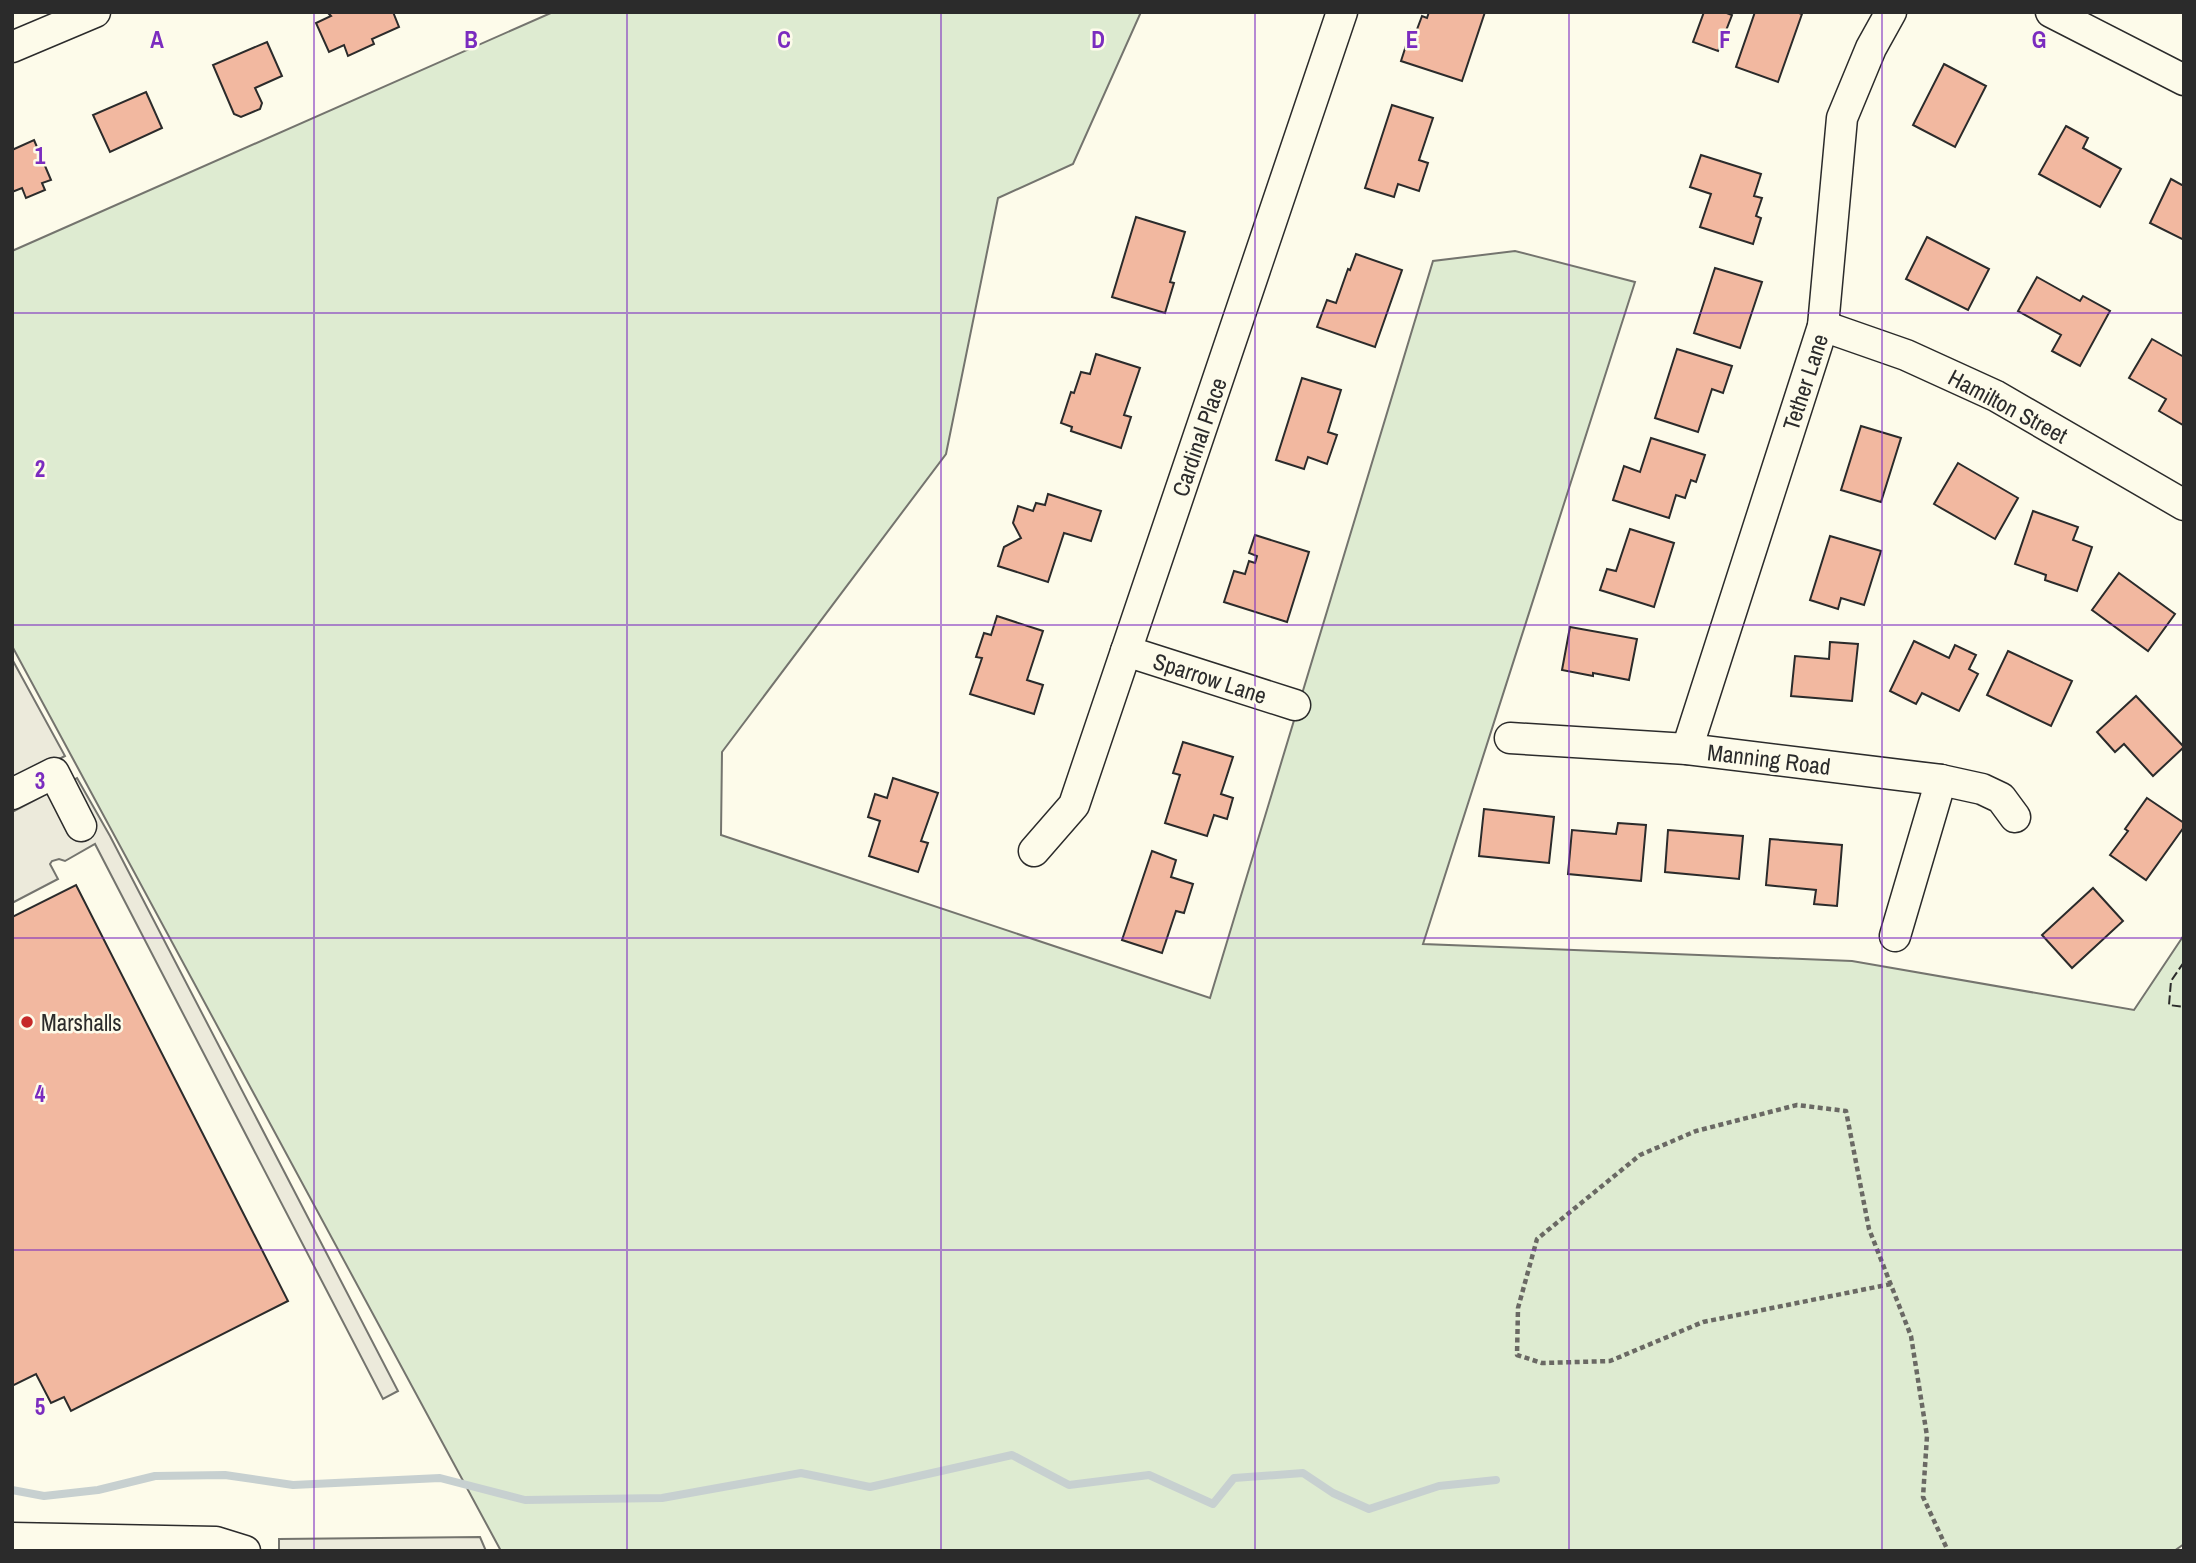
<svg xmlns="http://www.w3.org/2000/svg" width="2196" height="1563" font-family="'Archivo Narrow',sans-serif">
<rect width="100%" height="100%" fill="#fdfbea"/>
<path fill="#deebd1" stroke="#74746e" stroke-width="2" d="M553,12H1141L1073,164L998,198L946,454L722,752L721,835L1210,998L1433,261L1515,251L1635,282L1423,944L1852,961L2134,1010L2184,935V1544L2174,1551H501L12,646V251Z"/>
<g fill="#eceadb" stroke="#74746e" stroke-width="2">
<path d="M12,659L65,756L12,783Z"/>
<path d="M77,778L110,836L398,1391L383,1399L95,844L65,861L59,859L52,861L50,864L58,879L12,903V812Z"/>
<path d="M480,1537L486,1551H279V1539Z"/>
</g>
<g fill="none" stroke-linecap="round" stroke-linejoin="round">
<path stroke="#c7d0d0" stroke-width="8" d="M12,1490L44,1496L98,1490L155,1476L225,1475L293,1485L440,1478L525,1500L662,1498L801,1473L870,1487L1012,1455L1069,1485L1149,1475L1213,1504L1234,1478L1303,1473L1333,1493L1369,1509L1439,1486L1496,1480"/>
</g>
<g fill="#f2b8a0" stroke="#2b2b2b" stroke-width="2">
<path d="M333,12H393L399,27L372,39L374,44L348,56L344,45L329,52L316,23L331,16L329,14Z"/>
<path d="M1429,12H1485L1462,81L1401,61L1411,30L1416,32L1422,16L1427,18Z"/>
<path d="M1704,12H1724L1732,15L1718,51L1693,42Z"/>
<path d="M1755,12H1796L1802,14L1778,82L1736,67Z"/>
<path d="M267,42L282,76L255,88L262,103L260,109L241,117L234,114L213,65Z"/>
<path d="M1944,64L1986,86L1955,147L1913,125Z"/>
<path d="M146,92L162,128L110,152L93,115Z"/>
<path d="M1392,105L1433,118L1419,160L1428,163L1419,191L1398,184L1394,197L1365,188Z"/>
<path d="M2066,126L2088,138L2083,148L2121,169L2100,207L2039,174Z"/>
<path d="M34,140L51,180L42,183L45,190L26,198L22,188L12,192V150Z"/>
<path d="M1701,155L1761,174L1754,196L1762,198L1756,216L1761,218L1753,244L1700,227L1711,194L1690,187Z"/>
<path d="M2171,179L2184,186V240L2150,223Z"/>
<path d="M1136,217L1185,232L1170,282L1174,283L1165,313L1112,297Z"/>
<path d="M1927,237L1989,269L1968,310L1906,279Z"/>
<path d="M1356,254L1402,270L1375,347L1317,327L1327,300L1336,303L1348,269L1350,270Z"/>
<path d="M1715,268L1762,282L1740,348L1694,333Z"/>
<path d="M2037,277L2080,301L2083,296L2110,311L2080,366L2052,351L2061,335L2018,311Z"/>
<path d="M2152,339L2184,357L2183,425L2159,411L2166,399L2129,378Z"/>
<path d="M1677,349L1732,366L1723,393L1712,389L1698,432L1655,418Z"/>
<path d="M1096,354L1140,368L1124,415L1131,417L1121,448L1071,431L1072,427L1061,423L1071,392L1074,393L1081,372L1090,374Z"/>
<path d="M1302,378L1341,390L1328,432L1337,435L1327,464L1308,457L1304,469L1276,460Z"/>
<path d="M1861,426L1901,438L1881,502L1841,490Z"/>
<path d="M1651,438L1705,455L1696,482L1691,480L1685,498L1676,495L1669,518L1613,500L1624,466L1640,472Z"/>
<path d="M1958,463L2018,498L1995,539L1934,504Z"/>
<path d="M1048,494L1101,511L1091,541L1064,533L1048,582L998,566L1004,547L1021,538L1013,523L1018,506L1033,511L1036,503L1045,505Z"/>
<path d="M2033,511L2078,527L2073,540L2092,547L2077,591L2045,580L2046,575L2015,564Z"/>
<path d="M1630,529L1674,543L1654,607L1600,590L1607,569L1616,571Z"/>
<path d="M1255,535L1309,552L1287,622L1224,602L1234,571L1245,574L1249,561L1255,563L1257,556L1249,553Z"/>
<path d="M1830,536L1881,551L1864,605L1841,598L1838,609L1810,600Z"/>
<path d="M2119,573L2175,614L2148,651L2092,610Z"/>
<path d="M997,616L1043,631L1027,680L1043,685L1034,714L970,694L982,658L976,657L984,633L991,635Z"/>
<path d="M1570,627L1637,639L1629,680L1593,673V676L1562,670Z"/>
<path d="M1914,641L1949,658L1955,645L1976,655L1969,669L1978,674L1959,711L1922,693L1916,704L1890,691Z"/>
<path d="M1830,642L1858,644L1852,701L1791,696L1795,656L1829,659Z"/>
<path d="M2008,651L2072,681L2051,726L1987,695Z"/>
<path d="M2136,696L2184,747L2153,776L2124,744L2115,752L2097,732Z"/>
<path d="M1183,742L1233,757L1221,794L1233,798L1227,819L1214,815L1207,836L1165,823L1180,775L1173,773Z"/>
<path d="M893,778L938,793L921,841L928,843L918,872L869,856L880,821L868,817L875,794L887,798Z"/>
<path d="M2147,798L2184,823V827L2146,880L2110,855L2128,831L2125,829Z"/>
<path d="M1484,809L1554,817L1549,863L1479,856Z"/>
<path d="M1618,823L1646,825L1641,881L1568,874L1572,830L1616,834Z"/>
<path d="M1668,830L1743,836L1739,879L1665,872Z"/>
<path d="M1770,839L1842,845L1837,906L1814,904L1816,890L1766,885Z"/>
<path d="M1152,851L1176,860L1171,877L1193,884L1184,913L1176,911L1162,953L1122,940Z"/>
<path d="M76,885L288,1301L71,1411L64,1397L51,1403L36,1374L12,1386V917Z"/>
<path d="M2093,888L2123,921L2072,968L2042,935Z"/>
</g>
<g fill="none" stroke-linecap="round" stroke-linejoin="round">
<g stroke="#2b2b2b" stroke-width="33">
<g id="minor">
<path d="M2051,12L2184,80"/>
<path d="M12,47L95,12"/>
<path d="M1823,326L1906,355L1996,396L2184,505"/>
<path d="M1126,651L1295,705"/>
<path d="M1510,738L1687,749L1941,780L1982,789L2001,798L2015,817"/>
<path d="M1687,749L1823,326L1842,118L1871,48L1891,12"/>
<path d="M12,794L54,773L81,826"/>
<path d="M1034,851L1074,805L1342,12"/>
<path d="M1895,936L1941,780"/>
<path d="M12,1538L216,1542L245,1551"/>
</g>
</g>
<path stroke="#6a6964" stroke-width="4.5" stroke-dasharray="5 3.5" stroke-linecap="butt" d="M1891,1284L1703,1322L1610,1361L1542,1363L1517,1355L1518,1308L1537,1239L1640,1155L1696,1131L1797,1105L1846,1111L1869,1229L1911,1336L1927,1436L1923,1497L1948,1551"/>
<use href="#minor" stroke="#fdfbea" stroke-width="30"/>
<path stroke="#2b2b2b" stroke-width="2" stroke-dasharray="9 3.5" stroke-linecap="butt" d="M2184,962L2171,981L2169,1005L2184,1007"/>
</g>
<path fill="none" stroke="#7b2cbf" stroke-width="2" stroke-opacity="0.55" d="M314,12V1551M627,12V1551M941,12V1551M1255,12V1551M1569,12V1551M1882,12V1551M12,313H2184M12,625H2184M12,938H2184M12,1250H2184"/>
<circle fill="#c62828" stroke="#fdfbea" stroke-width="2.5" cx="27" cy="1022" r="7"/>
<g text-anchor="middle" dominant-baseline="central" stroke-width="5" stroke-linejoin="round" paint-order="stroke">
<g font-size="23" fill="#2b2b2b" stroke="#fdfbea">
<text transform="translate(1805 382) rotate(-72)">Tether Lane</text>
<text transform="translate(2008 406) rotate(28)">Hamilton Street</text>
<text transform="translate(1199 437) rotate(-71)">Cardinal Place</text>
<text transform="translate(1210 678) rotate(18)">Sparrow Lane</text>
<text transform="translate(1769 759) rotate(7)">Manning Road</text>
</g>
<g font-size="23" fill="#2b2b2b" stroke="#fdfbea" text-anchor="start">
<text x="41" y="1022">Marshalls</text>
</g>
</g>
<g font-size="23" text-anchor="middle" font-weight="bold" fill="#7b2cbf" stroke="#fdfbea" stroke-width="5" stroke-linejoin="round" paint-order="stroke">
<text x="157" y="48">A</text>
<text x="471" y="48">B</text>
<text x="784" y="48">C</text>
<text x="1098" y="48">D</text>
<text x="1412" y="48">E</text>
<text x="1725" y="48">F</text>
<text x="2039" y="48">G</text>
<text x="40" y="164">1</text>
<text x="40" y="477">2</text>
<text x="40" y="789">3</text>
<text x="40" y="1102">4</text>
<text x="40" y="1415">5</text>
</g>
<rect width="2196" height="1563" fill="none" stroke="#2b2b2b" stroke-width="28"/>
</svg>
